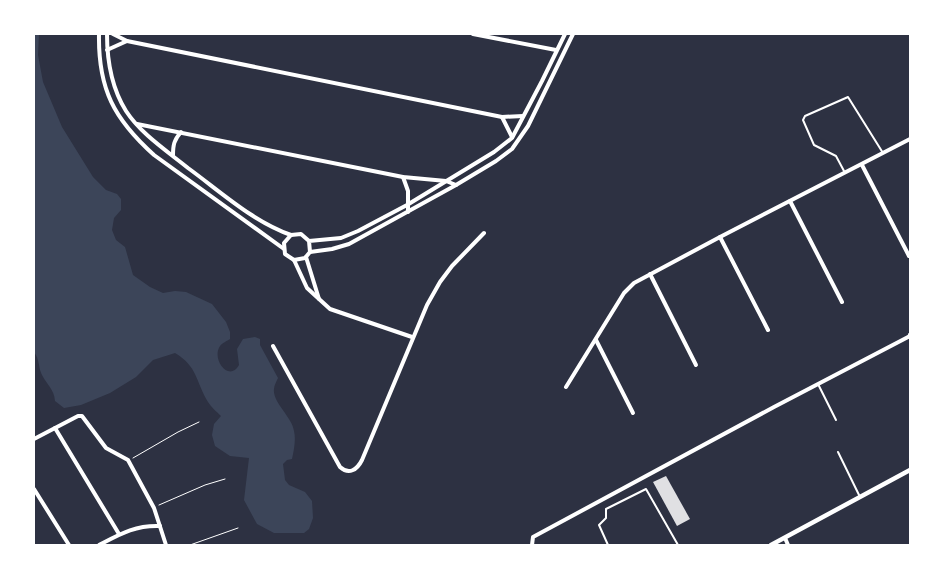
<svg xmlns="http://www.w3.org/2000/svg" width="944" height="579" font-family="Karla,sans-serif">
<rect width="100%" height="100%" fill="#2d3142"/>
<path fill="#3c4559" d="M34,34H39L38,55L43,82L62,127L93,177L106,190L117,194L121,199V210L114,218L112,230L116,240L125,247L133,275L150,287L163,293L175,291L186,292L212,304L226,322L230,332V339C227,341 222,343 220,346C211,359 229,383 239,365L237,349L243,339L255,337L260,339V345L278,378C276,382 274,386 274,389C272,402 292,417 294,431C296,440 294,450 292,459L287,460L283,464L285,480L289,485L305,492L312,501L313,518L309,529L304,533H274L257,524L244,500L249,458L230,456L215,446L212,435L214,424L221,416C217,412 211,407 208,402C195,380 198,367 175,353L153,360L136,377L110,393L81,405L64,408L55,401C54,389 47,385 42,375C38,367 40,360 34,352Z"/>
<path fill="#e0e0e3" d="M666,476L690,519L677,526L653,482Z"/>
<g fill="none" stroke-linecap="round" stroke-linejoin="round">
<g stroke="#fff" stroke-width="1">
<path d="M133,458L178,432L199,422"/>
<path d="M159,505L205,485L225,479"/>
<path d="M190,545L238,528"/>
</g>
<g stroke="#fff" stroke-width="2">
<path d="M844,171L836,156L814,145L803,120L805,116L848,97L883,153"/>
<path d="M818,384L836,420"/>
<path d="M838,452L860,497"/>
<path d="M608,545L599,525L606,518V509L646,489L678,545"/>
</g>
<g stroke="#fff" stroke-width="4">
<path d="M99,34C98,89 114,119 154,155L284,249"/>
<path d="M107,34C107,61 111,87 126,111C141,134 167,151 188,168C221,192 252,221 291,235"/>
<path d="M113,34L127,41L502,117L523,116"/>
<path d="M473,34L556,50"/>
<path d="M107,50L127,41"/>
<path d="M502,117L512,137"/>
<path d="M137,124L403,177L446,181L456,185"/>
<path d="M173,155C173,145 174,140 181,132"/>
<path d="M862,165L909,256"/>
<path d="M403,177L408,191V212"/>
<path d="M790,201L842,302"/>
<path d="M720,237L768,330"/>
<path d="M309,241L310,252L305,258L294,260L285,254L284,243L291,235L301,234L309,241L341,238L358,231L407,205L494,152L512,138L542,81L565,34"/>
<path d="M310,252L332,249L349,244L456,185L496,161L512,149L528,126L573,34"/>
<path d="M306,257L319,299"/>
<path d="M294,260L307,288L330,309L412,337"/>
<path d="M650,274L696,365"/>
<path d="M596,340L633,413"/>
<path d="M273,346L340,467C349,475 357,470 362,460L427,305L440,282L452,266L484,233"/>
<path d="M566,387L624,293L634,283L720,237L910,139"/>
<path d="M55,428L119,534"/>
<path d="M34,439L78,416H82L106,448L128,460L154,508L166,545"/>
<path d="M34,489L69,545"/>
<path d="M785,538L788,545"/>
<path d="M99,545C120,534 135,525 160,526"/>
<path d="M532,545L533,537L774,407L910,336"/>
</g>
<g stroke="#fff" stroke-width="4.5">
<path d="M910,335V337"/>
<path d="M771,545L910,470"/>
</g>
</g>
<rect width="944" height="579" fill="none" stroke="#ffffff" stroke-width="70"/>
</svg>
